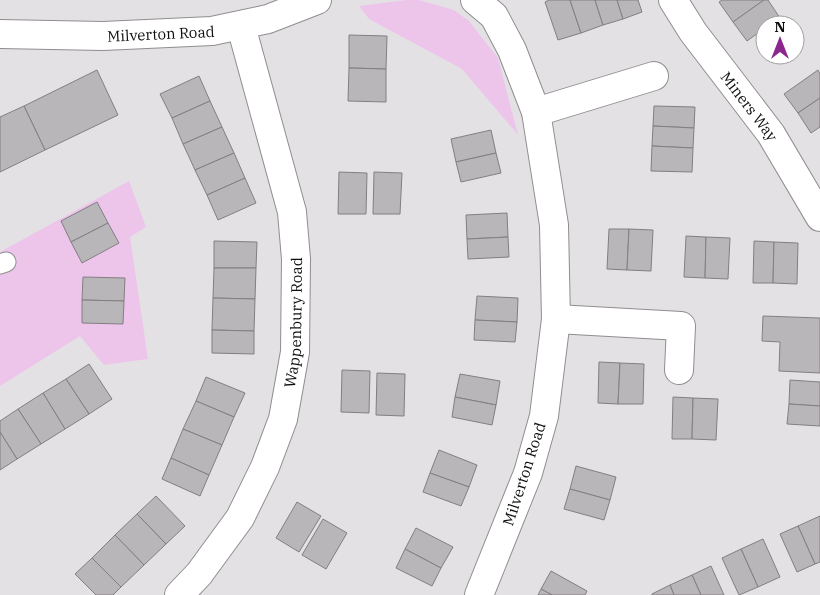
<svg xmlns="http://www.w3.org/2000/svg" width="820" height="595" font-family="'IBM Plex Serif',serif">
<rect width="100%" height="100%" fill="#e4e1e4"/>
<g fill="#edc5eb">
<path d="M406,0H419L454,10L469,21L498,58L518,135L462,69L369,19L359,6Z"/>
<path d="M129,181L146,227L130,237L148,359L104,365L80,336L0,386V252Z"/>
</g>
<g fill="#b9b6b9" stroke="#827f82">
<path d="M549,0H570L581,33L558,40L545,2Z"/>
<path d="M570,0H595L603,25L581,33Z"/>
<path d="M595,0H617L623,19L603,25Z"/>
<path d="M617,0H638L642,12L623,19Z"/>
<path d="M722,0H764L733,22L719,2Z"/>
<path d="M764,0H768L780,18L770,25H765V28L747,41L733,22Z"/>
<path d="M349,35L387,36L386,69L349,68Z"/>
<path d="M349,68L386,69V102L348,101Z"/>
<path d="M97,70L118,115L45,150L24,106Z"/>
<path d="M818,70L820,74V98L798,113L784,94Z"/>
<path d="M199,76L210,101L172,118L160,94Z"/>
<path d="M820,98V127L811,133L798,113Z"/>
<path d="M210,101L222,127L183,144L172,118Z"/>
<path d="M24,106L45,150L0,172V117Z"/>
<path d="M654,106L695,107L694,128L653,126Z"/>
<path d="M653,126L694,128L693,148L652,146Z"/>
<path d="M222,127L234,153L195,170L183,144Z"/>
<path d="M491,130L496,153L456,162L451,139Z"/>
<path d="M652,146L693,148L692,172L651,171Z"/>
<path d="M234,153L245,178L207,195L195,170Z"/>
<path d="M496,153L501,173L461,182L456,162Z"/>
<path d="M339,172L367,173L366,214H338Z"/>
<path d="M374,172L402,173L400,214H373Z"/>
<path d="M245,178L256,203L218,220L207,195Z"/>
<path d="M97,202L108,223L71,242L61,221Z"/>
<path d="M507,213L508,237L467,239L466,215Z"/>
<path d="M108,223L119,243L82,263L71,242Z"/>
<path d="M609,229H629L627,270L607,269Z"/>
<path d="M629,229L653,230L651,271L627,270Z"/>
<path d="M686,236L706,237L705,278L684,277Z"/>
<path d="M508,237L509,257L468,259L467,239Z"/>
<path d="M706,237L730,238L728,279L705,278Z"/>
<path d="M214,241L257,242L256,268H214Z"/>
<path d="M754,241L774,242L773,283H753Z"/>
<path d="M774,242L798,243L797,284L773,283Z"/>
<path d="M214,268H256L255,299L213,298Z"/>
<path d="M83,277L125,278L124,301L82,300Z"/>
<path d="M477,296L518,298L517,322L475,320Z"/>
<path d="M213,298L255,299L254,331L212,330Z"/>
<path d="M82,300L124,301L123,324L82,323Z"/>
<path d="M763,316L820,318V373L779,371L780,342L762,341Z"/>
<path d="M475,320L517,322L515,342L474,340Z"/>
<path d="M212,330L254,331V354L212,353Z"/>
<path d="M599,362L620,363L618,404L598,403Z"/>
<path d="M620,363L644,364L643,404H618Z"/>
<path d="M89,364L112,399L89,414L66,379Z"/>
<path d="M342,370L370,371L369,413L341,412Z"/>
<path d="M377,373L405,374L404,416L376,415Z"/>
<path d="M460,374L500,381L496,405L455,397Z"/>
<path d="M206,377L245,393L234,417L196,401Z"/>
<path d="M66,379L89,414L65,429L43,393Z"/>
<path d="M790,380L820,382V406L789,404Z"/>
<path d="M43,393L65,429L41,444L18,409Z"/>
<path d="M455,397L496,405L492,425L452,417Z"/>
<path d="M673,397L693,398L692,439H672Z"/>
<path d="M693,398L718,399L716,440L692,439Z"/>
<path d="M196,401L234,417L222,445L183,429Z"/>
<path d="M789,404L820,406V426L787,424Z"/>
<path d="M18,409L41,444L17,459L0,432V421Z"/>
<path d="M183,429L222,445L209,475L171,458Z"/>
<path d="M0,432L17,459L0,470Z"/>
<path d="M439,450L477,465L469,487L430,473Z"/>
<path d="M171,458L209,475L200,496L162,479Z"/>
<path d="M576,466L616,477L610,500L570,489Z"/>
<path d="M430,473L469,487L461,506L423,492Z"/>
<path d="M570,489L610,500L604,520L564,509Z"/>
<path d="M156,496L185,526L166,544L137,514Z"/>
<path d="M297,502L321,516L299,552L276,538Z"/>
<path d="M137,514L166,544L144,565L115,535Z"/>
<path d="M820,516V562L815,564L798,526Z"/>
<path d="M323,519L347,533L326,569L302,555Z"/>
<path d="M798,526L815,564L797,572L780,534Z"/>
<path d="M416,528L453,547L441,568L405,549Z"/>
<path d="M115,535L144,565L121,587L92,558Z"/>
<path d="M763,539L780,577L758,587L741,549Z"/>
<path d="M405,549L441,568L432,586L396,568Z"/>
<path d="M741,549L758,587L739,595L722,558Z"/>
<path d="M92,558L121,587L113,595H96L75,574Z"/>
<path d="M711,566L724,595H701L692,575Z"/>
<path d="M551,571L587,591L585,595H552L541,589Z"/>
<path d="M692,575L701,595H674L670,585Z"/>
<path d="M670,585L674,595H652V594Z"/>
<path d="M541,589L552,595H538Z"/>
</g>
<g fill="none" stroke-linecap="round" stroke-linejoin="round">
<g stroke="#908d8f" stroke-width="21">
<path id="lane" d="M0,264L6,262"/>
</g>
<g stroke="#908d8f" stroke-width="30">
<g id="street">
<path d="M475,0L494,16L512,50L536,112L554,225L556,319L544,416L528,473L479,595"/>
<path id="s1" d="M673,0L693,32L771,134L820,217"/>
<path id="s2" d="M0,34L103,36L212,31L268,19L317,0"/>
<path d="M536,112L654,76"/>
<path d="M556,319L681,326L679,370"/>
<path id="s3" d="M179,595L199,574L240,518L265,467L283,419L295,352L296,259L292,212L241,26"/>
</g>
</g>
<use href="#lane" stroke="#fff" stroke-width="19"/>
<use href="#street" stroke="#fff" stroke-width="28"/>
</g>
<g text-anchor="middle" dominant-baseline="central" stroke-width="4" stroke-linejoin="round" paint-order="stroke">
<g font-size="15" fill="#0f0e0f" stroke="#fff">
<text stroke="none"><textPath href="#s2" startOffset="161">Milverton Road</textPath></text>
<text stroke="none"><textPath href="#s1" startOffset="131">Miners Way</textPath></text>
<text stroke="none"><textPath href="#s3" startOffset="304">Wappenbury Road</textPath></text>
<text transform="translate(524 474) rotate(-72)">Milverton Road</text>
</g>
</g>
<g transform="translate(780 40)"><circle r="24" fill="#ffffff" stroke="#9f9f9f"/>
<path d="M0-4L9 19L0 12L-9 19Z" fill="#8c268d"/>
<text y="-8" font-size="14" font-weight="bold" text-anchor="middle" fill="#0f0e0f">N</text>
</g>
</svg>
